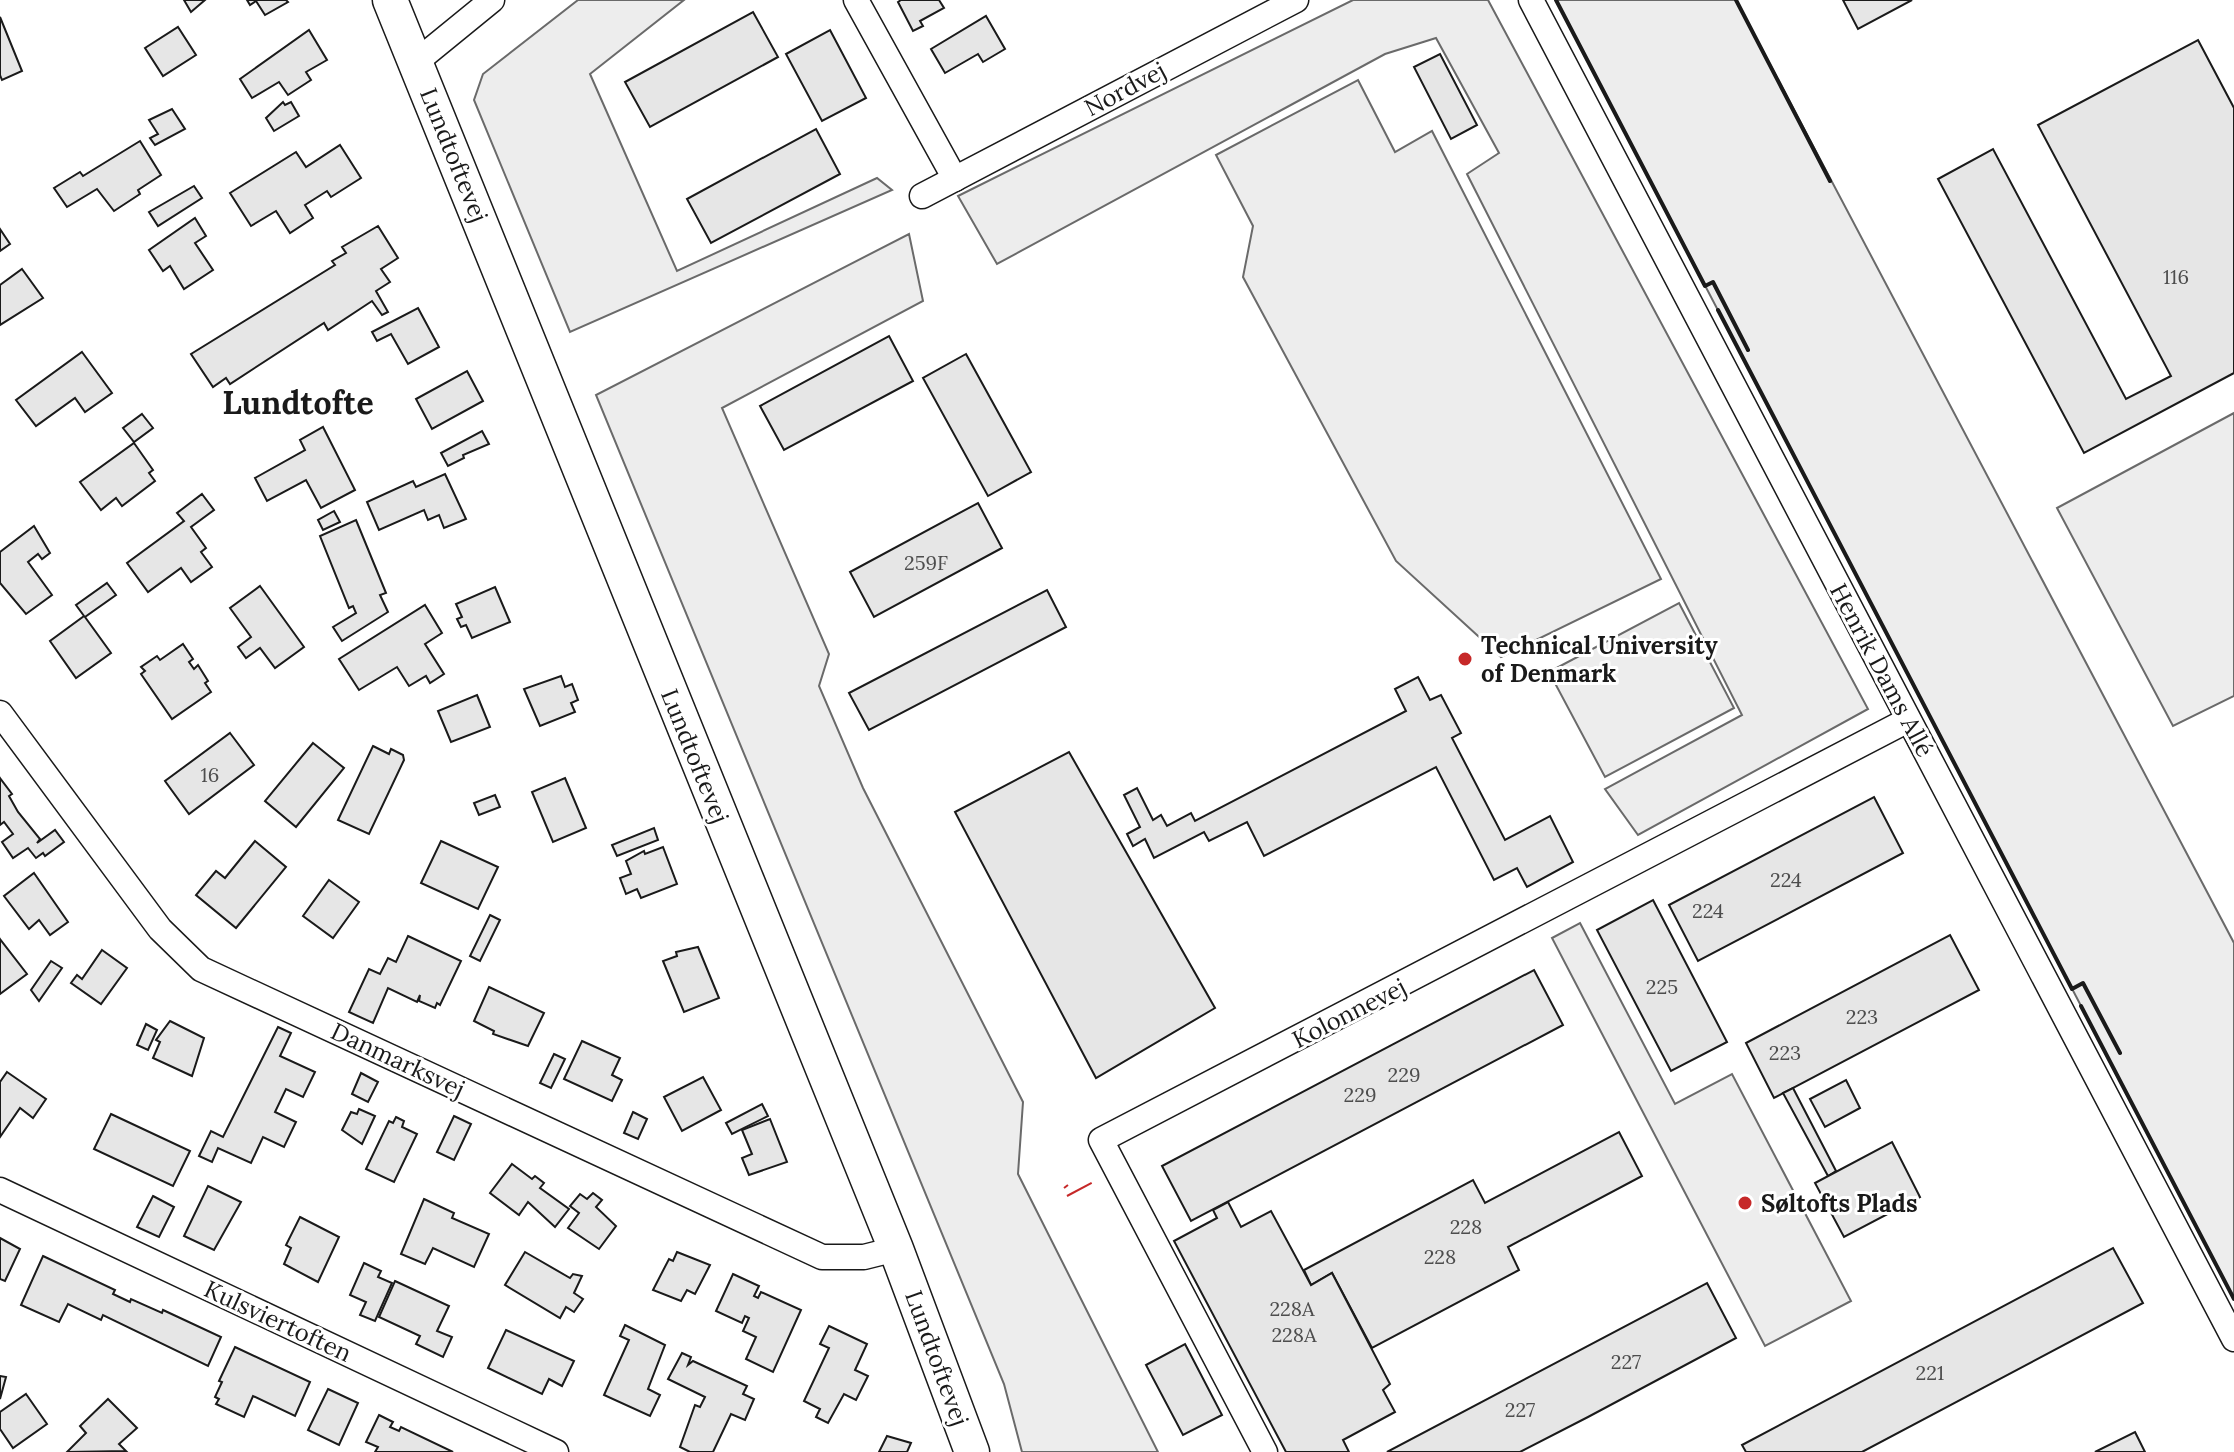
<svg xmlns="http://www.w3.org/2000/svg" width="2234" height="1452" font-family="Lora,serif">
<rect width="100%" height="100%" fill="#fff"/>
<g fill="#ededed" stroke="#6a6a6a" stroke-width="2">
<path d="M578,0H684L590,74L677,271L877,178L892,190L570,332L474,100L483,74Z"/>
<path d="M1353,0H1488L1868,709L1638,835L1605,789L1742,715L1467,174L1499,153L1436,38L1385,54L997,264L958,196Z"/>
<path d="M1556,0H1736L2234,943V1299Z"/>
<path d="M1358,80L1395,152L1432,131L1661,579L1501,657L1396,561L1243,277L1253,226L1216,155Z"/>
<path d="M909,234L923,301L722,408L829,654L819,686L863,788L1023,1102L1018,1174L1158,1452H1022L1004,1384L596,395Z"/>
<path d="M2234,413V696L2173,726L2057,508Z"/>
<path d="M1679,603L1734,708L1605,777L1549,672Z"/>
<path d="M1580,923L1675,1104L1732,1074L1851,1301L1765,1346L1552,938Z"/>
</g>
<g fill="#e6e6e6" stroke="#1a1a1a" stroke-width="2">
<path d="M184,0H205L191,12Z"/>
<path d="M247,0H286L288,2L265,15L256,1L250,5Z"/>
<path d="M901,0H939L944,8L920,21L923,26L913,31L898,2Z"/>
<path d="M1843,0H1912L1858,29Z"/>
<path d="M753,12L778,57L650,127L625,82Z"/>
<path d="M986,16L1005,49L983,62L978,54L945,73L931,49Z"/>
<path d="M0,17L22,71L2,80L0,75Z"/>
<path d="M178,27L196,55L163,76L145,48Z"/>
<path d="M309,30L327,60L306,72L311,80L288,95L279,82L252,98L240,79Z"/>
<path d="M830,30L866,98L822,121L786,54Z"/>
<path d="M2198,40L2234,108V373L2084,453L1938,179L1993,149L2126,399L2171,376L2038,125Z"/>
<path d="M1440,54L1477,125L1451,139L1414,67Z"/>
<path d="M283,102L285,105L291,102L299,116L274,131L266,118Z"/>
<path d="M172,109L185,129L155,145L150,138L158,134L149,120Z"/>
<path d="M816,129L840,174L711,243L687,199Z"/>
<path d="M140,141L161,175L138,190L140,194L114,211L97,189L67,207L54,188L80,172L83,176Z"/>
<path d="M340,145L361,178L331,197L327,191L305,205L313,218L290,233L276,211L251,226L230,193L296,152L306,167Z"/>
<path d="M194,186L202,198L158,226L149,212Z"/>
<path d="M195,218L206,236L195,243L213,270L184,289L170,266L163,271L149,250Z"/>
<path d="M378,226L398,258L381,269L390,282L376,291L388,312L382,315L372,301L328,330L324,323L230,384L226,378L213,387L191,354L335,265L332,261L346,253L342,247Z"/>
<path d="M0,229L10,244L0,251Z"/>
<path d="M22,269L43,298L0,325V285Z"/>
<path d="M418,308L439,347L408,364L391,334L377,341L372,332Z"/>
<path d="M889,336L913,381L784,450L760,406Z"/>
<path d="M82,352L112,393L85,412L75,398L36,426L16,400Z"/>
<path d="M966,354L1031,472L988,496L923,378Z"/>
<path d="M467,371L483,401L432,429L416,399Z"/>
<path d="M142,414L153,428L134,442L123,428Z"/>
<path d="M323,427L355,490L321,508L306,480L267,501L255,478L305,450L300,440Z"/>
<path d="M482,431L489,444L463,455L464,458L448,466L441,453Z"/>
<path d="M134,443L153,470L149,473L155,481L122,506L116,498L101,510L80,482Z"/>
<path d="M445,474L466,519L444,528L439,515L428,520L424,510L379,530L367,502L413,481L416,487Z"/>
<path d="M202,494L214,510L191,527L206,548L201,552L212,567L191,582L181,568L148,592L127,563L184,521L177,513Z"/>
<path d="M978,503L1002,548L874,617L850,572Z"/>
<path d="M334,511L340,522L323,530L318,520Z"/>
<path d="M356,520L386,593L380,595L388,612L342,641L333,627L356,613L353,606L349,608L320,536Z"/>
<path d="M34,526L50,553L42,559L38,554L28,562L52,595L26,614L0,583V552Z"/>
<path d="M107,583L116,595L85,617L111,653L76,678L50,641L84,616L76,605Z"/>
<path d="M260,586L304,647L275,668L260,648L246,658L238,647L251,637L230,608Z"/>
<path d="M495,587L510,622L472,638L466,625L461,627L457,619L462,617L456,604Z"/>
<path d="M1047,590L1066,627L869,730L849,693Z"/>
<path d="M425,605L442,633L425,644L444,674L430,683L426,676L409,686L397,667L359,690L339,659Z"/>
<path d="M183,644L193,659L189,662L194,669L198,665L208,681L205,683L211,692L172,719L141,674L145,671L141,667L157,656L160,660Z"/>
<path d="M561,676L565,687L572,684L578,700L571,703L575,712L540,726L524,689Z"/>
<path d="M1418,677L1430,700L1441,695L1461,733L1452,738L1505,840L1550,816L1573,862L1527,887L1517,868L1494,880L1436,767L1264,856L1247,822L1209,841L1204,832L1154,858L1145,839L1133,846L1127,834L1140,827L1124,795L1137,788L1153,820L1161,815L1167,826L1191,813L1195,821L1406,711L1395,689Z"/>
<path d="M477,695L490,727L451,742L438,711Z"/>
<path d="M230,733L254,765L189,814L165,781Z"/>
<path d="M313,743L344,768L296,827L265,801Z"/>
<path d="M373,746L389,754L391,749L403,755L404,760L369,834L338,820Z"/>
<path d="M1069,752L1215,1008L1096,1078L955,812Z"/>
<path d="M0,778L12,794L9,796L18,812L40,839L37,843L55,830L64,842L45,856L43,853L36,858L28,848L13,858L2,842L13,834L4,822L0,825Z"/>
<path d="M565,778L586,828L553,842L532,792Z"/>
<path d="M495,795L500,807L479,815L474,803Z"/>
<path d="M1874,797L1903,853L1698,961L1669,905Z"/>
<path d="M654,828L658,840L617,856L612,845Z"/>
<path d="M255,841L286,867L236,928L196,895L216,871L225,878Z"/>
<path d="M441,841L498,867L478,909L421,883Z"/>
<path d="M663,847L677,884L641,898L637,889L626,894L620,878L631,874L626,861L644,851L645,854Z"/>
<path d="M34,873L68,922L50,935L39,920L29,929L4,896Z"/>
<path d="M329,880L359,902L333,938L303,916Z"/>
<path d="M1653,900L1727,1042L1671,1071L1597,930Z"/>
<path d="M490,915L500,920L480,961L470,956Z"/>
<path d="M1950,935L1979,990L1774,1098L1746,1043Z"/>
<path d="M408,936L461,961L440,1005L437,1003L435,1008L419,1001L420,995L417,1002L388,988L373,1023L349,1012L369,969L380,974L388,958L396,962Z"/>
<path d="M0,939L27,974L0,994Z"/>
<path d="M698,947L719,998L684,1012L663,961L677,956L676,952Z"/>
<path d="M102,950L127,968L101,1004L71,983L77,975L82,979Z"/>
<path d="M51,961L62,968L39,1001L31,990Z"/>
<path d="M1534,970L1563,1025L1191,1221L1162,1166Z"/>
<path d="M489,987L544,1013L528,1046L493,1034L494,1031L474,1021Z"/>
<path d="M170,1021L204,1038L192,1076L153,1058L160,1042L156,1040Z"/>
<path d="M146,1024L157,1030L148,1050L137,1045Z"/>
<path d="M278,1027L291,1033L280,1056L315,1072L303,1097L286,1089L275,1112L296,1122L284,1147L263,1137L251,1163L218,1148L212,1162L199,1156L211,1131L223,1137Z"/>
<path d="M582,1041L620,1058L612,1075L622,1080L612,1101L564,1079Z"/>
<path d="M554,1054L565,1059L551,1088L540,1083Z"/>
<path d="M7,1072L46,1099L33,1118L20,1108L0,1137V1082Z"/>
<path d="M361,1073L378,1082L368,1102L352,1094Z"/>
<path d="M703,1077L721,1110L682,1131L664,1097Z"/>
<path d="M1846,1080L1860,1108L1825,1127L1810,1099Z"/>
<path d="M1793,1088L1836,1171L1828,1176L1783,1093Z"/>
<path d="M762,1104L768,1116L732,1134L726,1123Z"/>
<path d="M359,1109L375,1116L362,1144L342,1130L351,1112L357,1114Z"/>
<path d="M633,1112L647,1119L638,1139L624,1133Z"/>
<path d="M111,1114L190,1151L173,1186L94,1149Z"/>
<path d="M454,1116L471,1124L454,1160L437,1152Z"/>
<path d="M396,1117L404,1121L402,1127L417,1134L394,1182L366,1169L389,1121L393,1123Z"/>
<path d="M770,1119L787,1162L749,1175L742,1158L752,1154L742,1130Z"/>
<path d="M1619,1132L1642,1176L1508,1247L1519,1270L1372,1348L1332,1273L1311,1285L1304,1270L1473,1180L1485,1203Z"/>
<path d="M1892,1142L1920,1197L1844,1237L1815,1183Z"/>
<path d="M512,1164L532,1179L535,1176L544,1183L540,1188L569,1209L555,1227L528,1202L519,1215L490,1193Z"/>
<path d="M208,1186L241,1202L214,1250L184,1236Z"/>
<path d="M593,1193L602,1200L596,1207L616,1226L599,1249L568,1228L579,1213L570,1206L580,1194L587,1199Z"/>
<path d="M153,1196L174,1207L159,1237L137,1227Z"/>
<path d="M424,1199L454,1213L452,1218L489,1234L474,1267L433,1248L425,1264L401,1254Z"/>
<path d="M1228,1202L1241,1227L1271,1211L1311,1285L1332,1273L1390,1384L1383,1390L1395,1412L1343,1440L1349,1452H1286L1174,1241L1217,1218L1213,1210Z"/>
<path d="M300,1217L339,1237L318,1282L284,1264L291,1248L286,1245Z"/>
<path d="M0,1238L20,1249L5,1281L0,1279Z"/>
<path d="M2113,1248L2143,1303L1862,1452H1746L1742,1445Z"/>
<path d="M525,1252L570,1278L573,1274L582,1276L574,1293L583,1299L574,1312L566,1307L560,1318L505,1285Z"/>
<path d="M677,1252L710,1265L695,1294L687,1290L681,1301L653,1290L669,1259L673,1261Z"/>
<path d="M43,1256L115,1290L113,1294L130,1302L131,1299L162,1313L163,1310L221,1337L208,1366L103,1315L101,1320L68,1304L59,1322L21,1305Z"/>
<path d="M364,1263L381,1271L378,1277L392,1283L375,1321L360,1315L366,1302L350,1295Z"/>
<path d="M733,1274L759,1286L754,1296L758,1298L761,1292L801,1310L773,1372L746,1359L756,1337L743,1331L749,1318L745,1316L742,1323L716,1311Z"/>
<path d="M395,1281L449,1306L437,1331L452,1337L443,1357L416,1344L420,1336L379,1317Z"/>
<path d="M1707,1283L1736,1338L1588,1417L1520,1452H1387Z"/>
<path d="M625,1325L665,1345L648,1389L660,1395L650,1416L604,1395L629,1340L620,1336Z"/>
<path d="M829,1326L867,1344L855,1370L868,1376L856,1400L844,1394L828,1423L816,1417L820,1409L804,1401L829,1348L820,1344Z"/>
<path d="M506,1330L574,1361L562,1386L549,1379L542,1394L488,1368Z"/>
<path d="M1185,1344L1222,1415L1183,1435L1146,1365Z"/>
<path d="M235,1347L310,1382L295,1416L253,1396L244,1417L216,1404L219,1399L215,1397L222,1382L219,1381Z"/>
<path d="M682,1353L691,1357L688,1365L693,1361L747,1386L743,1394L754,1399L745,1420L731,1414L713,1452H690L680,1447L695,1405L700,1407L705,1397L668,1379Z"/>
<path d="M0,1376L6,1377L0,1399Z"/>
<path d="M328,1389L358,1403L339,1445L308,1430Z"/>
<path d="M26,1394L47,1424L13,1448L0,1429V1412Z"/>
<path d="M108,1399L137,1428L119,1444L126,1451L67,1452L86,1433L80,1426Z"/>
<path d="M379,1415L393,1422L390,1427L399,1431L401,1427L453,1452H375L378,1447L366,1442Z"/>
<path d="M2135,1432L2145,1452H2095Z"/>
<path d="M887,1436L911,1443L907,1452H879Z"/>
</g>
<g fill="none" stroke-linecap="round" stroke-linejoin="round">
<g stroke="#1a1a1a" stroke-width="27">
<g id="street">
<path d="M856,0L955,179"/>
<path d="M1531,0L2234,1339"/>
<path d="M416,62L492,0"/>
<path d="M922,196L1296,0"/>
<path d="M0,713L160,929L201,969L822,1257H864L896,1249"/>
<path d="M0,1190L556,1452"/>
<path d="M1265,1452L1101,1140L1908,720"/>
</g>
</g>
<g stroke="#1a1a1a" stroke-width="37">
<path id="secondary" d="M390,0L896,1249L972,1452"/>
</g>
<use href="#street" stroke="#fff" stroke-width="24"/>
<use href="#secondary" stroke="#fff" stroke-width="34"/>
<g stroke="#1a1a1a" stroke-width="4">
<path d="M1556,0L1705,286L1713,282L1748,350"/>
<path d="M1736,0L1830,181"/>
<path d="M1718,310L2072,989L2083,983L2120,1053"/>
<path d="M2081,1006L2234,1299"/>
</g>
<g stroke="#c62828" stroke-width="2" stroke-dasharray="28 6 4 6" stroke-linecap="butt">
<path d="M1064,1188L1068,1185"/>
<path d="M1067,1196L1095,1181"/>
</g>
</g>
<g fill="#c62828" stroke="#fff" stroke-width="3">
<circle cx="1465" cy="659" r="8"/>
<circle cx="1745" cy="1203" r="8"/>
</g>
<g text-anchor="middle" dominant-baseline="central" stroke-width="6" stroke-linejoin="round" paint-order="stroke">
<g font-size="20" fill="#4d4d4d">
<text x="2176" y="276">116</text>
<text x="926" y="562">259F</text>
<text x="210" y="774">16</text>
<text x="1786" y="879">224</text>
<text x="1708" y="910">224</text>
<text x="1662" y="986">225</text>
<text x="1862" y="1016">223</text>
<text x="1785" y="1052">223</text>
<text x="1404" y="1074">229</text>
<text x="1360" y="1094">229</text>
<text x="1466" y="1226">228</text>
<text x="1440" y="1256">228</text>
<text x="1292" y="1308">228A</text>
<text x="1294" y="1334">228A</text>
<text x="1626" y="1361">227</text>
<text x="1930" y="1372">221</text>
<text x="1520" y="1409">227</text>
</g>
<g font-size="24" fill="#1a1a1a" stroke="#fff">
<text transform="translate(1125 89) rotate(-28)">Nordvej</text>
<text transform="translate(454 155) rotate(68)">Lundtoftevej</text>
<text transform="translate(1882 670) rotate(62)">Henrik Dams Allé</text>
<text transform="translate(695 756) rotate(68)">Lundtoftevej</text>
<text transform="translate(1349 1013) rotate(-27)">Kolonnevej</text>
<text transform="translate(398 1060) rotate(25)">Danmarksvej</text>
<text transform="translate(278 1321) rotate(25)">Kulsviertoften</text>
<text transform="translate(937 1358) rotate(70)">Lundtoftevej</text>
</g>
<g font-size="24" font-weight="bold" fill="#1a1a1a" stroke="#fff" text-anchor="start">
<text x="1481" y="645">Technical University<tspan x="1481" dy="28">of Denmark</tspan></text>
<text x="1761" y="1203">Søltofts Plads</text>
</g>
<g font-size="32" font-weight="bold" fill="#1a1a1a" stroke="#fff">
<text x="298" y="402">Lundtofte</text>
</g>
</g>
</svg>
